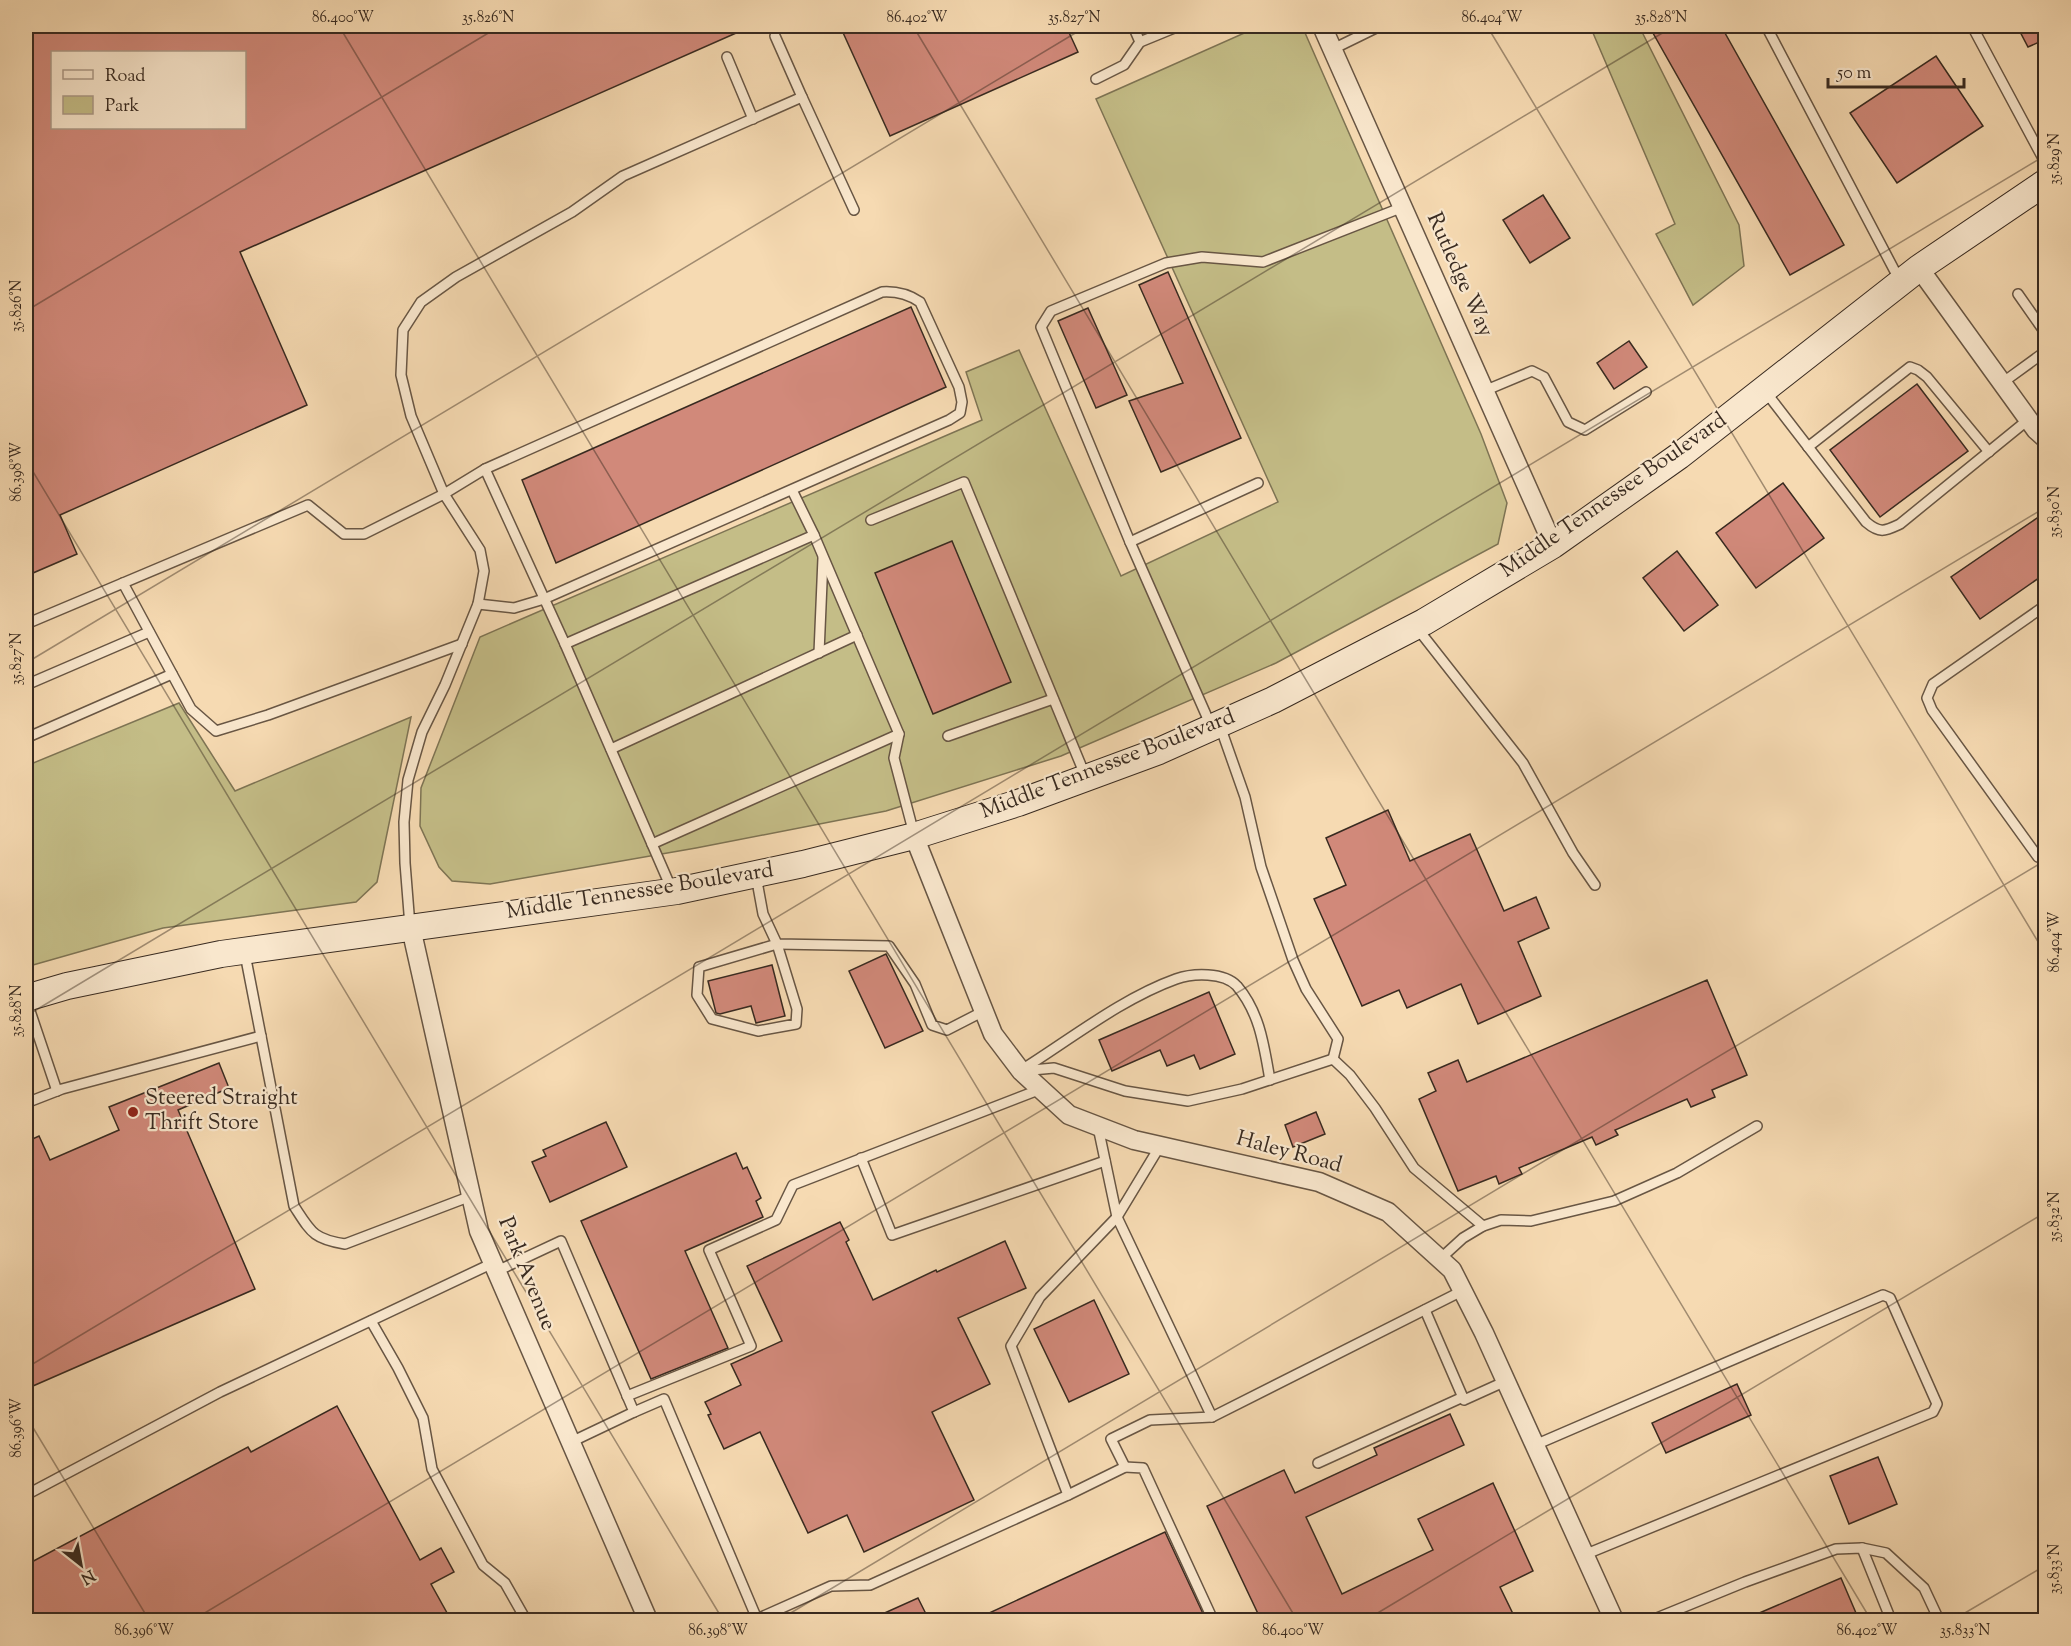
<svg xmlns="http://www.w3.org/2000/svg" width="2071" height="1646" font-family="'Sorts Mill Goudy',serif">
<rect width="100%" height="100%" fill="#f6dab2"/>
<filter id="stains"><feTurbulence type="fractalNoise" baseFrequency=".00333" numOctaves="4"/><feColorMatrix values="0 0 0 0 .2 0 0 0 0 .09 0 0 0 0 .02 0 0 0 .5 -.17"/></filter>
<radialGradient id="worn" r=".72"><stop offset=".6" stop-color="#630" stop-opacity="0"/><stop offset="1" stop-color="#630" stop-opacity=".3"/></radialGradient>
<g fill="#c4bd87" stroke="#7e7454" stroke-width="1.5">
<path d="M1260,26H1302L1481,434L1507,503L1498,544L1276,663L1061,756L886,811L696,848L490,884L452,881L439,867L420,826L421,788L480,637L982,420L966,372L1019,350L1121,576L1278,502L1096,99Z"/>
<path d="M1590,26H1639L1739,225L1744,266L1693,305L1656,234L1675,224Z"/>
<path d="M179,703L235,791L411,717L377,882L356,902L163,928L26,967V766Z"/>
</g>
<g fill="#d1897a" stroke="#382a20" stroke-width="1.5" fill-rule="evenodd">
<path d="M26,26H752L240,252L307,405L60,515L77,554L26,576ZM52,52H244V128H52Z"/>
<path d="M840,26H1066L1078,52L890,136Z"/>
<path d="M1649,26H1721L1844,245L1790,275Z"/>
<path d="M2017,26H2046V39L2028,47Z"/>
<path d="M1936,56L1983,126L1897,183L1850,113Z"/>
<path d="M1543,195L1570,238L1530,263L1503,220Z"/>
<path d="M1168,272L1241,438L1161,472L1129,401L1183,383L1139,285Z"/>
<path d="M911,307L946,387L556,563L522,480Z"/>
<path d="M1088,308L1127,395L1096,408L1058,321Z"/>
<path d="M1629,341L1647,367L1614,389L1597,363Z"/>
<path d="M1917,384L1968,451L1880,517L1830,450Z"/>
<path d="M1783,483L1824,538L1756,588L1716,533Z"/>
<path d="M2040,516L2046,524V573L1980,619L1951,577Z"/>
<path d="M952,541L1011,682L933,714L875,573Z"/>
<path d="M1677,551L1718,605L1684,631L1643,578Z"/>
<path d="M1388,810L1410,861L1470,834L1504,911L1536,897L1549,928L1518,942L1541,996L1478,1024L1461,984L1407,1008L1399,990L1362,1006L1314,899L1346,885L1326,838Z"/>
<path d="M886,954L923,1031L885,1048L849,971Z"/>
<path d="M772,965L785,1016L756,1023L751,1006L720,1014L716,1013L708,981Z"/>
<path d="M1707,980L1747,1075L1712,1090L1715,1097L1691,1107L1687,1099L1615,1130L1618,1135L1596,1145L1592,1137L1519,1168L1522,1174L1499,1184L1496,1176L1458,1191L1419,1099L1436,1091L1428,1073L1458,1060L1467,1082Z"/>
<path d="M1209,992L1235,1054L1200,1069L1194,1055L1167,1066L1160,1050L1112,1071L1099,1040Z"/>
<path d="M219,1063L229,1088L178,1110L255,1289L26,1389V1142L39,1136L50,1160L119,1130L109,1107Z"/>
<path d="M1316,1112L1325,1134L1293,1147L1285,1125Z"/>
<path d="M606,1122L627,1167L550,1202L532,1162L546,1156L543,1150Z"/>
<path d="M736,1153L743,1169L747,1167L761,1198L756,1201L763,1217L685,1251L728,1348L651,1379L581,1221Z"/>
<path d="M840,1222L849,1240L846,1242L873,1300L936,1270L937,1272L1005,1241L1026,1288L958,1318L990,1384L932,1412L974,1500L864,1552L847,1515L808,1533L760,1432L724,1449L708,1415L711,1414L705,1402L741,1385L731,1364L782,1341L747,1266Z"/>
<path d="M1094,1300L1129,1374L1069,1402L1034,1329Z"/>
<path d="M1737,1384L1751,1415L1666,1453L1652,1423Z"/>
<path d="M337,1406L420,1560L441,1548L454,1572L431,1584L451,1620H26V1565L248,1447L251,1452Z"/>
<path d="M1450,1414L1464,1445L1306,1517L1342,1594L1433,1550L1418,1519L1493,1483L1533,1571L1500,1587L1516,1620H1261L1207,1506L1284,1470L1295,1493L1377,1455L1374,1448Z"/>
<path d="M1878,1457L1897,1504L1849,1524L1830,1476Z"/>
<path d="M1165,1532L1206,1620H974Z"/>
<path d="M1841,1578L1859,1620H1743Z"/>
<path d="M918,1598L929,1620H869Z"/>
</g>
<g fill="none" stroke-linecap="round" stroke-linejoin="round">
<g stroke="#685644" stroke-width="12">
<g id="lane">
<path d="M1133,26L1140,42"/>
<path d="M1766,26L1900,281"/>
<path d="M1972,26L2046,164"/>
<path d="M775,36L802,97"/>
<path d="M1333,49L1380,26"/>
<path d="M727,57L753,119"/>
<path d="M1096,79L1124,65L1140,42L1179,26"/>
<path d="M2018,294L2046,334"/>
<path d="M2002,383L2046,351"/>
<path d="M1484,391L1532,371L1544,377L1568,422L1585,430L1646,392"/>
<path d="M1765,391L1866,522C1880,534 1885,531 1900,524L2029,419"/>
<path d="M1808,447L1910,367L1918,370L1927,377L1989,452"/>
<path d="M485,469L565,644L814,535L792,490"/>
<path d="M871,520L964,482L1085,775"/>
<path d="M814,535L899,734L894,758L914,834"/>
<path d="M1130,542L1258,483"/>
<path d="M123,583L191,709L216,731L268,715L462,644"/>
<path d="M478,604L514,608L544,599L949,420L960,413L962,402L959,387L920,302C908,294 897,291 882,292L485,469L444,494L411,416L401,375L403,330L421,302L456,277L572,212L623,176L802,97L854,210"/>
<path d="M26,624L308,505L344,534H364L444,494L480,550L484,571L478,604L445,685L422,732L408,780L404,822L405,863L410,926"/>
<path d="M1417,628L1523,763L1573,853L1595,885"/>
<path d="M565,644L672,890"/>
<path d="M819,653L823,558"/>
<path d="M26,685L149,632"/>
<path d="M1211,726L1130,542L1041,327L1051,311L1166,263L1202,257L1263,262L1403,207"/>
<path d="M1220,726L1245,797L1261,867L1293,960L1306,989L1338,1039L1333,1059"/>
<path d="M948,736L1053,699"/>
<path d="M26,738L172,674"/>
<path d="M611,749L857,635"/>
<path d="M652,844L899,734"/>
<path d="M2038,857L1932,710L1927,698L1933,684L2046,605"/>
<path d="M756,876L763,914L777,944L889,946L915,984L932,1025L947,1030L984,1011"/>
<path d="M777,944L797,1009L796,1024L758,1031L712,1019L697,995L699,967Z"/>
<path d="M245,954L294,1206C311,1232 313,1239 345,1244L471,1196"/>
<path d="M26,999L57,1091"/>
<path d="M1023,1069C1072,1038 1123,998 1176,979C1193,973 1224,972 1237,986C1260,1013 1264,1046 1270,1080"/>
<path d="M1021,1071L1054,1068L1125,1091L1188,1101L1242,1089L1333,1059L1350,1075L1375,1108L1414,1168L1483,1226"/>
<path d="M26,1103L62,1089L261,1036"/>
<path d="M1098,1127L1117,1217L1212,1417"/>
<path d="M861,1158L892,1235L1105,1161"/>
<path d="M1440,1259L1463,1238L1483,1226L1501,1220L1531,1221L1614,1201L1677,1173L1757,1126"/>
<path d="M497,1271L561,1241L634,1412L571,1442"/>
<path d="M1425,1310L1464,1400L1506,1381"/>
<path d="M371,1321L398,1368L423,1418L432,1469L483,1565L505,1583L526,1620"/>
<path d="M627,1396L751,1346L709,1250L776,1220L793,1185L1041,1089"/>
<path d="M634,1412L664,1399L757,1619L831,1586L870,1585L1068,1495L1125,1467L1111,1439L1150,1420L1212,1417L1462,1291"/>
<path d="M1535,1445L1883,1295L1890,1298L1937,1404L1933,1412L1584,1555"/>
<path d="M1318,1463L1463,1397"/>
<path d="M1125,1467L1143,1468L1213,1620"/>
<path d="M26,1495L220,1392L493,1263"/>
<path d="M1068,1495L1011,1346L1040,1297L1117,1217L1160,1146"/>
<path d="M1862,1548L1891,1620"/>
<path d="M1652,1620L1745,1582L1836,1549L1862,1548L1886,1553L1924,1588L1939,1620"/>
</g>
</g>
<g stroke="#685644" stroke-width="21">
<g id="street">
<path d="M1322,26L1553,545"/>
<path d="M1919,268L2036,430L2046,439"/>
<path d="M914,836L993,1034L1021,1071L1069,1115L1134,1140L1319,1182L1388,1212L1452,1270L1484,1333L1614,1620"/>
<path d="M411,928L479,1231L648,1620"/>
</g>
</g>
<g stroke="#382a20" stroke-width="28">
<path id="secondary" d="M26,998L67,986L221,954L677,891L803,864L914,836L1018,803L1159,751L1273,700L1424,622L1553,545L1679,456L1919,268L2046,182"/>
</g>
<use href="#lane" stroke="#f9e7cd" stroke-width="9"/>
<use href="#street" stroke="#f9e7cd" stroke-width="18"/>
<use href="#secondary" stroke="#f9e7cd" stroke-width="26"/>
</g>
<path fill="none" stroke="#382a20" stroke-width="1.5" stroke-opacity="0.45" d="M339,26L1297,1620M913,26L1871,1620M1487,26L2046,955M26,311L500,26M26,460L723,1620M26,663L1087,26M26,1016L1674,26M26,1368L2046,155M26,1416L149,1620M193,1620L2046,507M779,1620L2046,860M1366,1620L2046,1212M1953,1620L2046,1565"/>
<circle fill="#8f2418" stroke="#f9e7cd" stroke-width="2" cx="133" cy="1112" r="6"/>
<g text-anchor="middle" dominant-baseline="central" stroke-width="4.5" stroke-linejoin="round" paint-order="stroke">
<g font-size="22" fill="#382a20" stroke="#f9e7cd">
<text transform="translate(1459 275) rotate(66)">Rutledge Way</text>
<text transform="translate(1614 496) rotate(-35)">Middle Tennessee Boulevard</text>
<text transform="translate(1108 765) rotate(-21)">Middle Tennessee Boulevard</text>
<text transform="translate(640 892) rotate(-9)">Middle Tennessee Boulevard</text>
<text transform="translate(1289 1153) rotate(15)">Haley Road</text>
<text transform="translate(526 1274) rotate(68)">Park Avenue</text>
</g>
<g font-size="22" fill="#382a20" stroke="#f9e7cd" text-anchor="start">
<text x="145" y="1099">Steered Straight<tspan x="145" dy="25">Thrift Store</tspan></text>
</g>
</g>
<rect width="2071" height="1646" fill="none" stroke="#f6dab2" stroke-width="66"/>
<rect x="51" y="51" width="195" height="78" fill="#f9e7cd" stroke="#ac9b88" stroke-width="1.5"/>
<rect x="63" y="70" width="30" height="9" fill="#f9e7cd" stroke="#ac9b88" stroke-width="1.5"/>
<text x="105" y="81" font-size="18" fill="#382a20">Road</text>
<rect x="63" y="96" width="30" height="18" fill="#c4bd87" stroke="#ac9b88" stroke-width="1.5"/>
<text x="105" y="111" font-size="18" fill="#382a20">Park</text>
<g transform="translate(81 1565) rotate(149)" stroke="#f9e7cd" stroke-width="4.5" paint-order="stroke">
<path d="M0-4.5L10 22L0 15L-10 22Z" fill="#382a20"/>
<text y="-9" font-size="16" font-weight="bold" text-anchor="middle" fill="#382a20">N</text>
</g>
<path d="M1828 78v9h136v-9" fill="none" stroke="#382a20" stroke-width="3"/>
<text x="1837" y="78" font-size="18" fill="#382a20" stroke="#f9e7cd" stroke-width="4.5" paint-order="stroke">50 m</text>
<rect x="33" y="33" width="2005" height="1580" fill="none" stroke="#382a20" stroke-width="2"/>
<g font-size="15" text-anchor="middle" fill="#382a20">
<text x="343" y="22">86.400°W</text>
<text x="488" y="22">35.826°N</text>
<text x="917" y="22">86.402°W</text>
<text x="1074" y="22">35.827°N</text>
<text x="1492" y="22">86.404°W</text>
<text x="1661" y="22">35.828°N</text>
<text transform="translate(2054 159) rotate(-90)" y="5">35.829°N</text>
<text transform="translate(16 306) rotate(-90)" y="5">35.826°N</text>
<text transform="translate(16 472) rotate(-90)" y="5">86.398°W</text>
<text transform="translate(2054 512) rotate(-90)" y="5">35.830°N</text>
<text transform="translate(16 659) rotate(-90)" y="5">35.827°N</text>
<text transform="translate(2054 942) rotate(-90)" y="5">86.404°W</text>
<text transform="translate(16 1011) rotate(-90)" y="5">35.828°N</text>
<text transform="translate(2054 1217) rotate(-90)" y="5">35.832°N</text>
<text transform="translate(16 1428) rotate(-90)" y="5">86.396°W</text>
<text transform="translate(2054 1569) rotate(-90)" y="5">35.833°N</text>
<text x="144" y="1635">86.396°W</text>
<text x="718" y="1635">86.398°W</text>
<text x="1293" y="1635">86.400°W</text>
<text x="1867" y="1635">86.402°W</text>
<text x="1965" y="1635">35.833°N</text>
</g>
<rect width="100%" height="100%" filter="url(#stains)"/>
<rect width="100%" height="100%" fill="url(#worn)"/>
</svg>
